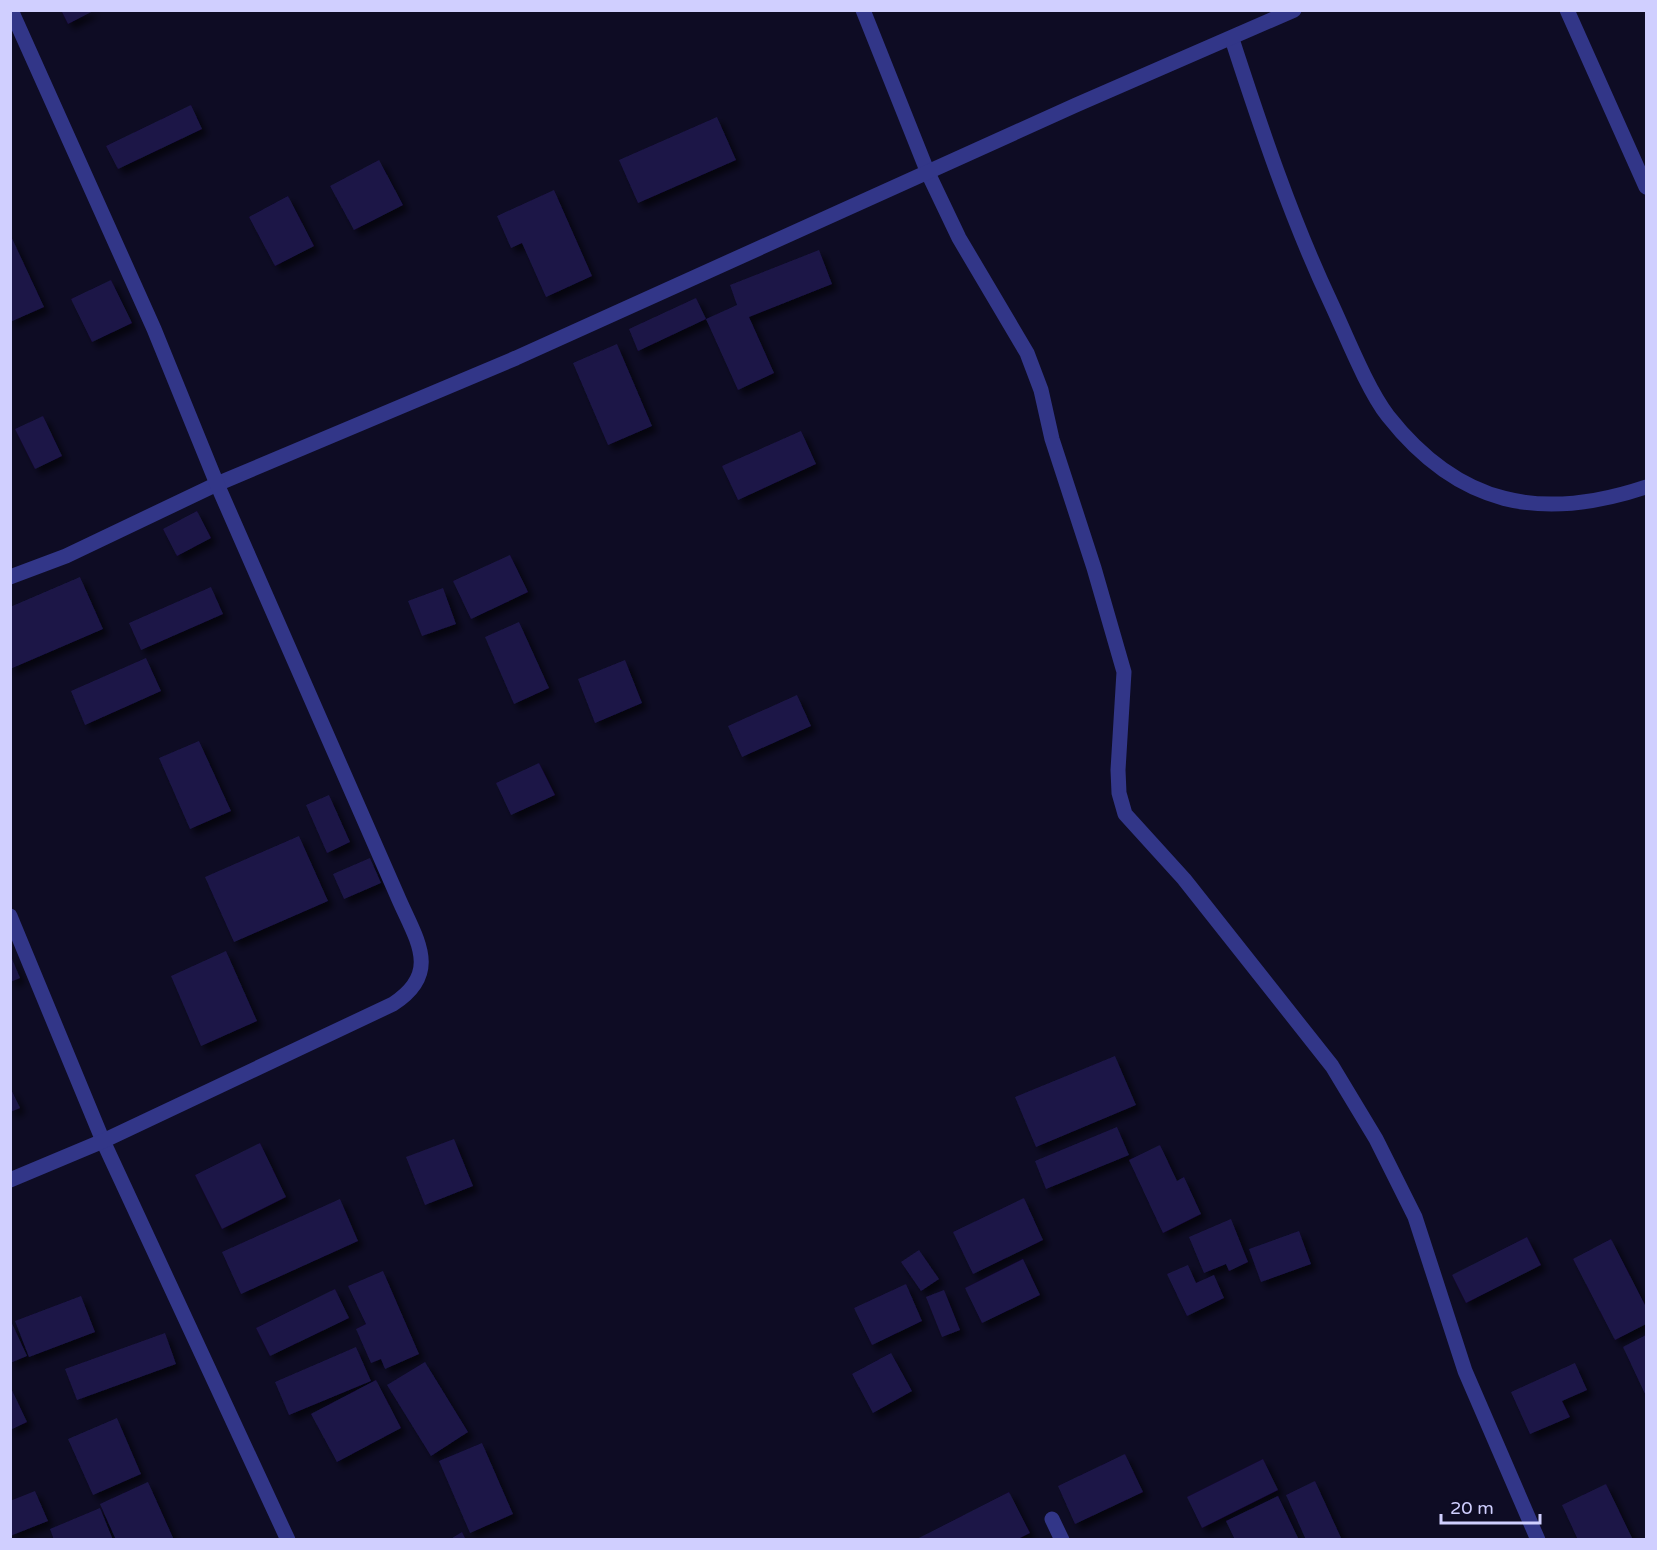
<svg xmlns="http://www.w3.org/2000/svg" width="1657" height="1550" font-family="'Varela Round',sans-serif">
<defs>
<filter id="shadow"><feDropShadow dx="5.5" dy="5.5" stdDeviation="3" flood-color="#0009"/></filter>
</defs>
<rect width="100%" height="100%" fill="#0e0c24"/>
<g fill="#1c1647" filter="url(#shadow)">
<path d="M61,10H95L68,24Z"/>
<path d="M191,105L202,129L118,169L106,146Z"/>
<path d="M717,117L736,160L638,203L619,160Z"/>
<path d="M379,160L403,205L354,230L330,186Z"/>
<path d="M554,190L592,276L546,297L522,243L511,248L497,216Z"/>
<path d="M288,196L314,246L275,266L249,217Z"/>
<path d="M10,234L44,307L10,322Z"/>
<path d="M819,250L832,284L749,317L774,373L738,390L706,319L737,305L730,285Z"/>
<path d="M111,280L132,323L92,342L71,299Z"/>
<path d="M696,298L706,319L638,351L629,329Z"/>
<path d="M617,344L652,426L608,445L573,363Z"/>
<path d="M43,416L62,456L35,469L15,429Z"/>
<path d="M801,431L816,464L738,500L722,466Z"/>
<path d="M197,511L211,538L177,556L163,529Z"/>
<path d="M510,555L528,592L471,619L453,581Z"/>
<path d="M80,577L103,629L10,669V607Z"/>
<path d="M211,587L223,614L141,650L129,623Z"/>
<path d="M443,588L456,624L422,636L408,601Z"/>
<path d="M519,622L549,688L514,704L485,637Z"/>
<path d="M146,658L161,691L85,725L71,691Z"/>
<path d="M625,660L642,703L595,723L578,679Z"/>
<path d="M797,695L811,726L742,757L728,726Z"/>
<path d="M199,741L231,811L190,829L159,758Z"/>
<path d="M539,763L555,795L511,815L496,783Z"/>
<path d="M329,795L350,842L327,853L306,805Z"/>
<path d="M299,836L328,901L234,942L205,877Z"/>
<path d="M370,858L381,883L344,899L333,874Z"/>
<path d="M226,951L257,1021L201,1046L171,976Z"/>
<path d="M10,954L20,978L10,982Z"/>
<path d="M1115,1056L1136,1105L1036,1147L1015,1097Z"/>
<path d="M10,1087L20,1108L10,1112Z"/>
<path d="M1117,1127L1129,1155L1046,1189L1035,1161Z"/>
<path d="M454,1139L473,1186L425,1205L406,1157Z"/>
<path d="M260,1143L286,1197L222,1229L195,1175Z"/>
<path d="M1160,1145L1177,1181L1184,1177L1201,1214L1163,1233L1129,1160Z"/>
<path d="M1024,1198L1043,1240L973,1274L953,1232Z"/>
<path d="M340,1199L358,1241L241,1294L222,1252Z"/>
<path d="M1231,1219L1248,1262L1229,1271L1226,1264L1204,1273L1189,1237Z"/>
<path d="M1299,1231L1311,1264L1261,1282L1249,1249Z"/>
<path d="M1527,1237L1541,1265L1466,1303L1452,1275Z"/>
<path d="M1611,1239L1646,1307V1324L1615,1340L1573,1259Z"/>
<path d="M919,1250L939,1279L921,1291L901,1262Z"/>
<path d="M1023,1259L1040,1295L982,1323L965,1288Z"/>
<path d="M1188,1265L1196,1283L1214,1275L1224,1298L1187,1316L1167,1274Z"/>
<path d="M383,1271L419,1354L385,1369L381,1359L371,1363L356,1329L366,1324L348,1286Z"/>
<path d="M906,1284L922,1321L872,1345L854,1308Z"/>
<path d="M335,1289L349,1318L270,1356L256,1328Z"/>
<path d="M944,1290L960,1330L942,1337L926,1297Z"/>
<path d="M81,1296L95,1332L29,1357L15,1321Z"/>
<path d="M10,1319L27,1356L10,1363Z"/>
<path d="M165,1333L176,1364L77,1400L65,1369Z"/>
<path d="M1646,1335V1396L1623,1347Z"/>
<path d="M356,1347L371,1381L289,1415L275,1382Z"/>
<path d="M891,1353L912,1391L873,1413L852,1374Z"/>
<path d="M425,1362L468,1432L431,1456L387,1385Z"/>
<path d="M1575,1363L1587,1390L1562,1401L1570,1417L1530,1434L1511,1392Z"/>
<path d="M376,1380L401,1428L337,1462L311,1414Z"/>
<path d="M10,1386L27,1422L10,1430Z"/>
<path d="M117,1418L141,1474L93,1495L68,1439Z"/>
<path d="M482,1443L513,1514L470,1533L439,1461Z"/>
<path d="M1125,1454L1143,1492L1075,1524L1058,1486Z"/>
<path d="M1263,1459L1278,1490L1202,1528L1187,1497Z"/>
<path d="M1315,1481L1342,1540H1306L1286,1495Z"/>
<path d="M148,1482L174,1540H116L100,1504Z"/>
<path d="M1606,1484L1633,1540H1578L1562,1505Z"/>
<path d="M35,1491L48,1521L10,1536V1501Z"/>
<path d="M1009,1492L1030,1533L1016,1540H915Z"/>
<path d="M1278,1496L1299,1540H1235L1226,1521Z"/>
<path d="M100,1508L113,1540H54L50,1529Z"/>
<path d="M462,1532L466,1540H449Z"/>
</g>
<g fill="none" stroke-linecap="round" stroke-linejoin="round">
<g stroke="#323688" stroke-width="15">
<path d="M863,10L928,173L959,238L1027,353L1041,390L1052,439L1094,568L1124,672L1118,770L1119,793L1125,814L1184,879L1332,1066L1376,1139L1415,1217L1465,1371L1538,1540"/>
<path d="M1567,10L1646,187"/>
<path d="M1232,39C1261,128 1291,218 1331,303C1346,335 1367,389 1388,416C1459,506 1541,522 1646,487"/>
<path d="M10,577L66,556L217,484L516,358L1076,105L1294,10"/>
<path d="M10,916L103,1141L288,1540"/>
<path d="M10,1180L103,1141L393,1004C443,972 415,938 397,895L217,484L154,329L11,10"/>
<path d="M1052,1519L1062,1540"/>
</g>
</g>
<rect width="1657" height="1550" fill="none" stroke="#d0cfff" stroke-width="24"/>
<path d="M1441 1514v9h99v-9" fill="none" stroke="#d0cfff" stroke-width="3"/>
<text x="1450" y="1514" font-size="18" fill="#d0cfff" stroke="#0e0c24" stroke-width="4.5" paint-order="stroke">20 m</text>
</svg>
